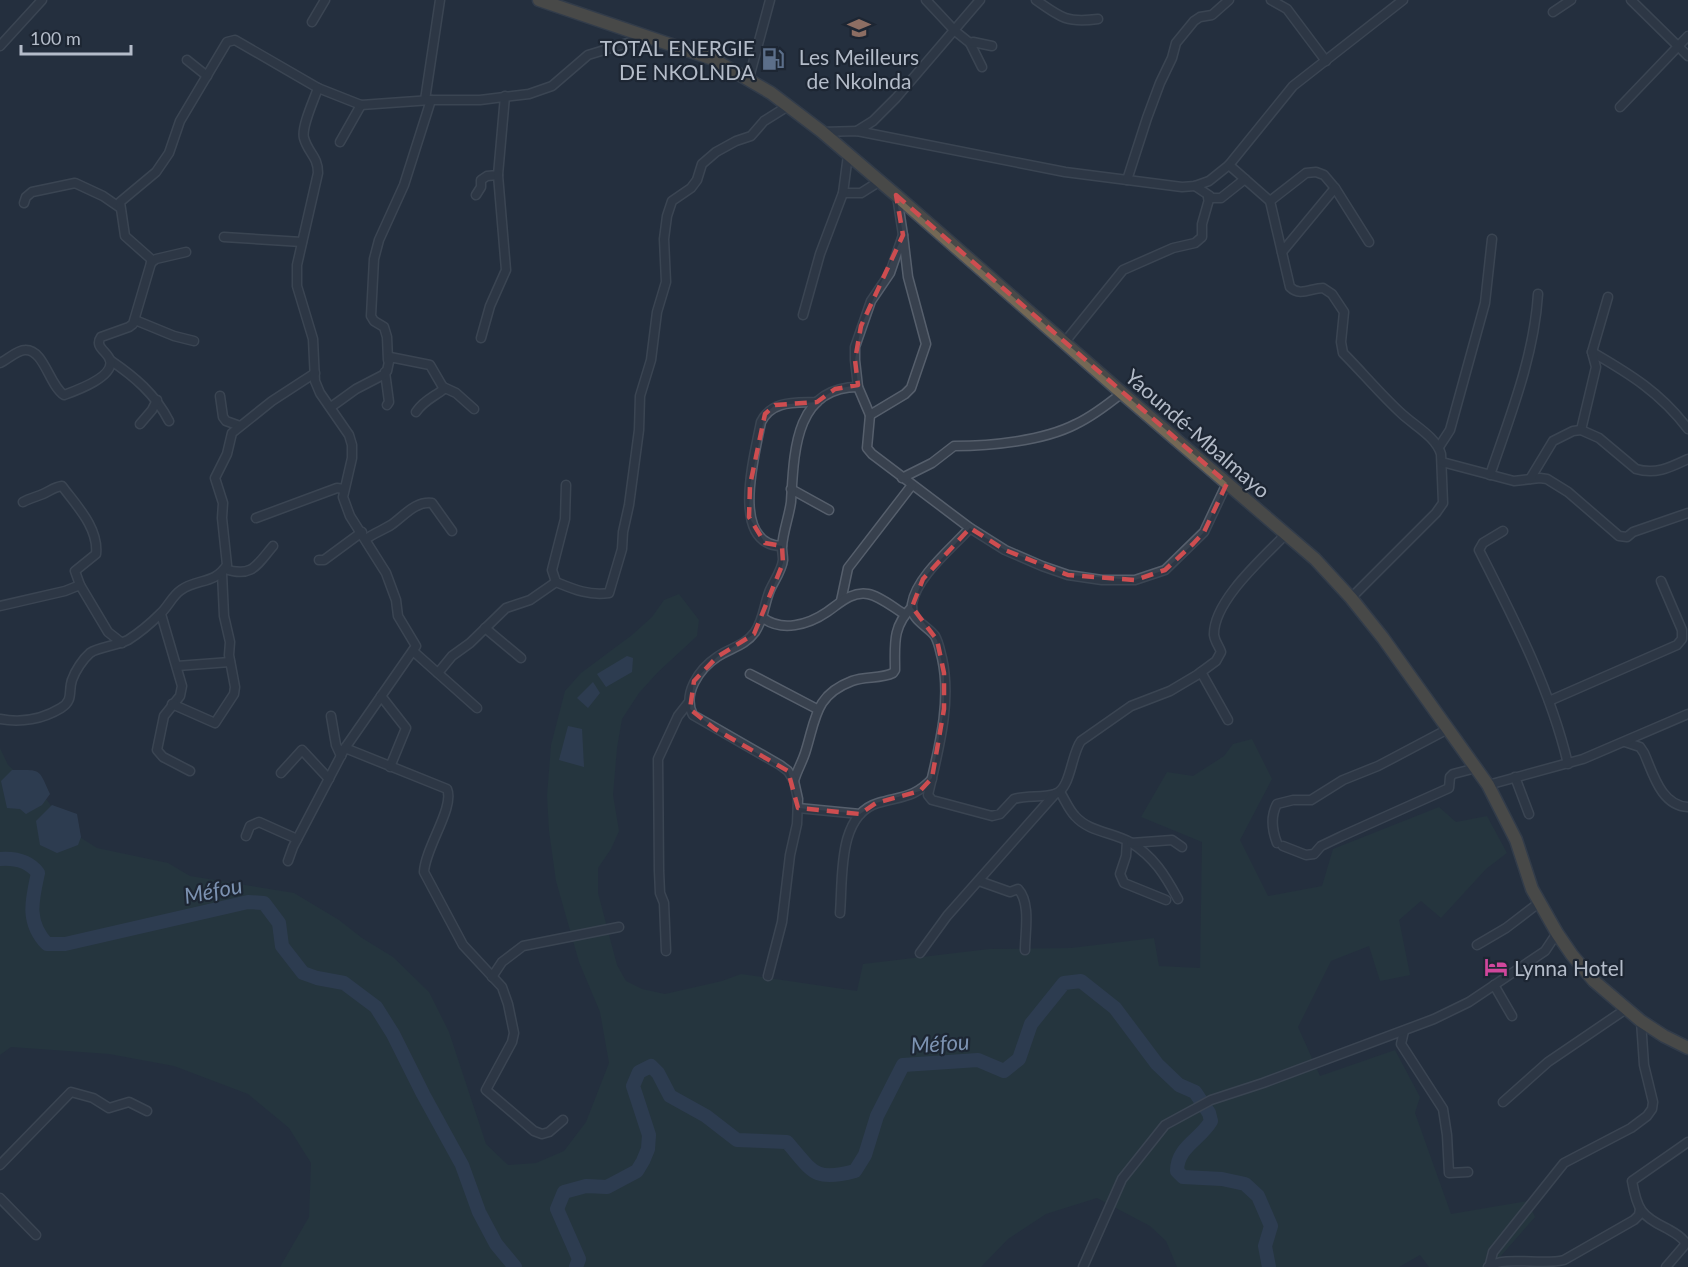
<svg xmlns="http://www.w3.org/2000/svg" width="1688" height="1267" font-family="Lato,sans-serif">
<rect width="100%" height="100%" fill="#242f3e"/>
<path fill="#263c3f" d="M679,594L699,620L697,636L658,672L639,693L622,719L617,748L613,795L619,831L611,849L598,868V893L617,965L626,981L642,989L665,994L722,981L741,974L857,991L863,964L989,949L1071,948L1154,938L1159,966L1200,968L1202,842L1141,817L1167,772L1193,776L1224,756L1233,744L1252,739L1272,779L1240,840L1268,896L1322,886L1333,849L1439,807L1456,822L1487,816L1507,853L1486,869L1441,918L1421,901L1399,920L1410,975L1380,981L1369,946L1331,961L1298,1027L1320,1076L1395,1050L1420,1097L1415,1113L1451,1214L1528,1201L1535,1217L1500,1257L1484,1267H1429L1420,1255L1399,1267H1177L1166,1241L1150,1226L1097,1198L1046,1214L1008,1239L981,1267H280L309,1217L311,1163L289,1128L248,1094L174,1066L109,1054L11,1047L0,1055V748L8,765L47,800L67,829L97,848L168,863L190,876L294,893L339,920L362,938L393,957L429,992L449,1032L486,1144L508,1165L536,1163L564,1151L586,1122L609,1063L600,1012L579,962L556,881L549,831L547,796L551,745L565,691L581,673L632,635L652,617L664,600Z"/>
<g fill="#394c67">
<path d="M627,656L633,658L632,672L606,687L597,674Z"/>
<path d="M593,682L600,693L588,708L577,698Z"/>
<path d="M568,726L582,729L584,767L559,760Z"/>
<path d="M12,770C41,770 38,767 50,794L42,805L26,814L20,809L7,808L1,781Z"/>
<path d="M52,805L77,814L81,837L78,845L57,853L40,845L36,821Z"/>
</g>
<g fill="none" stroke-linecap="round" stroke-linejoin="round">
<g stroke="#394c67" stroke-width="14">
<path d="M0,859C14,858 29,861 38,873C32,900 26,922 47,944H65L248,902L264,903L279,923L282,946L303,973L317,978L344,983L376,1007L393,1034L423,1094L462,1165L479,1212L496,1244L515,1267"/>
<path d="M576,1267L579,1259L557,1209L564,1192L586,1186L607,1187L637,1171L643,1161L648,1149L649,1135L633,1086L639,1072L651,1066L658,1073L670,1096L706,1116L737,1140L787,1142C813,1172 814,1182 855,1171L865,1155L877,1116L903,1065L978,1060L1004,1071L1019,1059L1031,1024L1064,983L1081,981L1115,1008L1157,1064L1179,1085L1195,1092L1209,1113L1211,1121C1200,1140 1177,1147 1177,1171L1183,1177L1222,1179L1245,1184L1258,1196L1271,1226L1265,1246L1269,1267"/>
</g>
<g stroke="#565f6c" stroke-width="11">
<g id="minor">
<path d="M926,0L955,31L970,43L982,67"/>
<path d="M1036,0C1061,18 1067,23 1098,19"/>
<path d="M1271,0L1287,9L1326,61"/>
<path d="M1631,0L1688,56"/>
<path d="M1553,12L1571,0"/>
<path d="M312,22L325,0"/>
<path d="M970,43L973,42L992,46"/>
<path d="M0,46L42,0"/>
<path d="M187,60L207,76"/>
<path d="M749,78L770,0"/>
<path d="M425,100L440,0"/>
<path d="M1620,107L1688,36"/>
<path d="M857,131L873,121L896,98L980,0"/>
<path d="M822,132L857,131L1065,172L1182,187L1195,186L1209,181L1229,165L1293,86L1403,0"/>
<path d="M340,142L361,105"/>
<path d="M1229,165L1270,201L1290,287C1300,297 1311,288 1323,288L1332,294L1344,312L1341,342L1343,353C1363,373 1381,395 1402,414C1415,426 1436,437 1441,454L1443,503L1436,513L1351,598"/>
<path d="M1127,180L1147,118L1160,83L1172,58L1176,43L1194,21L1200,17L1212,15L1229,0"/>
<path d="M843,193H861L880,181"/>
<path d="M476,195L481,187V180L487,176L498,175L505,96"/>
<path d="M897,196L903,235L890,273L871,301L855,347V360L858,387L870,415L867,448L872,454L970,528L1005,550L1042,566L1068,575L1102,580H1135L1165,570L1204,532L1227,483"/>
<path d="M1208,198H1221L1245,179"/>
<path d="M1270,201L1306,173L1316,172L1324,175L1335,188L1369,242"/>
<path d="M24,203L26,197L32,192L75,183L103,196L119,207"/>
<path d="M224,237L302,242"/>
<path d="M1282,252L1335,188"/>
<path d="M151,263L156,259L186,252"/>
<path d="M803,315L820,254L843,193L848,155"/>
<path d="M135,320L174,336L194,341"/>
<path d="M481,338L490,306L506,270L498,175"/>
<path d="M1064,343L1123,270L1173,248L1195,243L1202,237V224L1210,196L1195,186"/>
<path d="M1592,352C1630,374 1661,393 1688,429"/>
<path d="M110,360C135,377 155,394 169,421"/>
<path d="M388,360L387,337L384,327L374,321L371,316L374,259L379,240L404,185L431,100"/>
<path d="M0,363C7,360 17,350 25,350C44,349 49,385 64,395C75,391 115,377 110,360C107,351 94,347 101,337L129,327L133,324L151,263V259L125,236L120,202L156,172L169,153L180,121L227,42L235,40L318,88L361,105L431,100H480L529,94L552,86L588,55L647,37"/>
<path d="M385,372L389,402L387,405"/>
<path d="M443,387L456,393L474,409"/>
<path d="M220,396L223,417L226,421L240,426"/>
<path d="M331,407L356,389L383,375L387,371L390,357L430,365L444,389C434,397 424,400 416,412"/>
<path d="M870,415L905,394L911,388L926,344L908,277L903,235"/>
<path d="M140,424L152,410L157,400"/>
<path d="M1581,430L1596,367L1592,352L1608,297"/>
<path d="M1439,447L1450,430L1485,303L1492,239"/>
<path d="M1442,462L1514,481L1540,478L1547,479L1568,492L1619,536L1627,537L1633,532L1688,513"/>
<path d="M1490,475C1510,416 1534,357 1538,294"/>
<path d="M902,478L932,463L954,446C991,446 1043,441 1076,424C1093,416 1107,405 1122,393"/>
<path d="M1530,479L1553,441L1573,431L1581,430L1599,438L1636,469C1656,475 1671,467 1688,459"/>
<path d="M791,489L829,510"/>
<path d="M23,502C30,498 36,497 43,494C50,491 54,487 62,486C76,505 99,528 96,554L75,571L80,585"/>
<path d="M256,518L337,488L344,489"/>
<path d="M970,528C952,548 916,577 912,604C910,620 928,626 935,636C939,643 940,651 942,658C952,703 938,751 928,795L932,800L992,816L1000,814L1014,799C1027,795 1042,798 1055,794C1071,789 1071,754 1081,741L1131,706L1170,691L1197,675L1216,661L1221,652C1219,646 1215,642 1214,635C1213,601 1264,557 1286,534"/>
<path d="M1503,531L1483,543L1479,550C1514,619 1550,688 1568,764"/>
<path d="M366,539C374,533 383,530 391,525C404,516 415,501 432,503L452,531"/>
<path d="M782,546C729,545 755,454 761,422C772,400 794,403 817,402"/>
<path d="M319,560H324L362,532"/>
<path d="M225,569C252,578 257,565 273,546"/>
<path d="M556,582L552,570L565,519L566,485"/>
<path d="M841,601L848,568L912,485"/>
<path d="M0,606L65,591L80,585L108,632L122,643"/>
<path d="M161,614L182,686L180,696L164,716L157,750L163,757L190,771"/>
<path d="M763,618C782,632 808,625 827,612C839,604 851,591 868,594C880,596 894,608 904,614"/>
<path d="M485,628L521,658"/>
<path d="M413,651L477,708"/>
<path d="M177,666L230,662"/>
<path d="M1201,672L1228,720"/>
<path d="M438,673L452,656L470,643L506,608L530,600L556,582C573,589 589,596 609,593L622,549L623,532L629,505L639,430L640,396L651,360L657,312L666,282L664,239L667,216L672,201L691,188L697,180L702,164L716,152L736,141L751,136L764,121L788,106"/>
<path d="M750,674L817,709"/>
<path d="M381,696L406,728L390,767"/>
<path d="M1549,701L1677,645L1682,639V630L1661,581"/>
<path d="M172,704L215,723L234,694L235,687L229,655L230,642L224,616L222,573"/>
<path d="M331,716L336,745L341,756"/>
<path d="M0,719C21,723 43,719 61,708C74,700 68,691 72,680C75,671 83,659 90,653C98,647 116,646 128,640C139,633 151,623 160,614C168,607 172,596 181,590C198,578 214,585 227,565L222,518L223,503L215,478L227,454L232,433L272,401L315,373"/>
<path d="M1625,742L1640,747L1644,753C1653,773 1661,806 1688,807"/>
<path d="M345,748L447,789C455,807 425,848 424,872L463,945L502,987L508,1004L514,1033L512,1042L486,1090L534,1131L542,1134L549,1132L563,1120"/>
<path d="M281,773L302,750L329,779"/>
<path d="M1515,777L1529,814"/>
<path d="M794,781C797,770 803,761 806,750C816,718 815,695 852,681C865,676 881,679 893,673L895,670C895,644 892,627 912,607"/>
<path d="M1488,785L1583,759L1688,714"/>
<path d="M1060,792C1065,800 1069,810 1075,816C1089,832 1112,832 1130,842C1154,857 1165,875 1178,899"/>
<path d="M798,808L860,814"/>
<path d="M246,836L250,826L259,822L297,839"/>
<path d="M1127,841L1126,856L1120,874L1124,883L1166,900"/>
<path d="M1131,843L1172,840L1182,847"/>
<path d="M1277,843C1272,830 1270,817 1277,804L1293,800H1311L1343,780L1378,766L1448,729"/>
<path d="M1283,846L1306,855L1314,854L1321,846L1342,836L1449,788L1450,777L1453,774L1476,768"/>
<path d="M288,861L293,847L345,748L416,646L398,616L396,600L386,573L350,516L343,497L352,458V445L349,435L320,393L315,381L313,339L297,286V265L318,173C318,156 308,153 304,138C301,127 314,100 318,88"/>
<path d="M979,881L1010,892L1018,889C1031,903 1025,932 1025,950"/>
<path d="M840,913C843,879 837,815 878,803C902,796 914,798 932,779"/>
<path d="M1477,945L1506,928L1540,902"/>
<path d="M666,951L664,903L660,893L659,871L658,759L678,716L689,702"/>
<path d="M920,953L947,916L1055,794"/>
<path d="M768,976L782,922L790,855L797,824L798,799L794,781L788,771L780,765L693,715C682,694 699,669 717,657C730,648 745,646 755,632C764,619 764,604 770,590C774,581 782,570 783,560C783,556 782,551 782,547C783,531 789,517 791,502C794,454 794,387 858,387"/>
<path d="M492,977L502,962L523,946L619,927"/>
<path d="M1494,985L1512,1016"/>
<path d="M1404,1031L1401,1044L1443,1109L1447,1135L1449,1173L1468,1172"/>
<path d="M1503,1102L1548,1062L1626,1009"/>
<path d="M0,1165L71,1092L93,1098L109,1108L129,1102L147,1111"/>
<path d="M0,1198L36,1235"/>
<path d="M1490,1264L1493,1252L1564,1163L1631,1128L1647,1116L1652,1109L1653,1102L1644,1065L1641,1021"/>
<path d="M1083,1267L1122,1179L1165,1125L1211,1100L1263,1083L1434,1019L1469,1002L1545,951L1557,933"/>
<path d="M1488,1267C1504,1255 1543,1266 1564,1260L1634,1220L1639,1215L1640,1209"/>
<path d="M1666,1267L1684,1246L1685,1242C1680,1235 1673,1232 1666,1228C1641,1216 1637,1209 1632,1181L1688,1142"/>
</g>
</g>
<g stroke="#434c59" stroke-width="15">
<path id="highway" d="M539,0L713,59L771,93L821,131L896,195L1122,393L1315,559L1351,598L1383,638L1488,785L1516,840L1532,889L1557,933L1572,955L1594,981L1641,1021L1664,1036L1688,1048"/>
</g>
<use href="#minor" stroke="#38414e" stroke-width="8"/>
<use href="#highway" stroke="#746855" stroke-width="12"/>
</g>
<path d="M0 0H1688V1267H0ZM896,195L1227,483L1204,532L1193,544L1165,570L1135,580L1068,575L1005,550L970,528L923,579L912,607L937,640L944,673V709L932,778L920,791L876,803L860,814L798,808L788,771L715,729L690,709L694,681L717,657L754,634L783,563L782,546L765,543L749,517L750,485L765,414L775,405L817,402L835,389L858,385L855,360L861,326L903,235Z" fill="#242f3e" fill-opacity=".55" fill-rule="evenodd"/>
<path fill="none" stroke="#ce4d50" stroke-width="4.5" stroke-dasharray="12 8" stroke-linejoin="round" d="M896,195L1227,483L1204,532L1193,544L1165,570L1135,580L1068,575L1005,550L970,528L923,579L912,607L937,640L944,673V709L932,778L920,791L876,803L860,814L798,808L788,771L715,729L690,709L694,681L717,657L754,634L783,563L782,546L765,543L749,517L750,485L765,414L775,405L817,402L835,389L858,385L855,360L861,326L903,235Z"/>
<defs>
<g id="school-bare" transform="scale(1.8)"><path d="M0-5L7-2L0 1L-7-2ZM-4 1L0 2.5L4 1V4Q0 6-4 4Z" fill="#8d6e63" stroke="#1d2633" stroke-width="2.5" paint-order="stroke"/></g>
<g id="fuel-bare" transform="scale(1.8)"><path d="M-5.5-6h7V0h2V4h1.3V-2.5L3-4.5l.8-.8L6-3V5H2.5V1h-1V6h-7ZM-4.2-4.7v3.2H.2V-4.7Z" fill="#5c6f8a" stroke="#1d2633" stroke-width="2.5" paint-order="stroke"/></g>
<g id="hotel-bare" transform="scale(1.8)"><path d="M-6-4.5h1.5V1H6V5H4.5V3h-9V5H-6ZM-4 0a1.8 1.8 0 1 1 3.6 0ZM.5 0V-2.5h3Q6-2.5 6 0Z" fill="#d1479c" stroke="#1d2633" stroke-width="2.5" paint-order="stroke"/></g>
</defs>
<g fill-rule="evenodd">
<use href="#school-bare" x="859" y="28"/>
<use href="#fuel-bare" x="773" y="59"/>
<use href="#hotel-bare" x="1496" y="967"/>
</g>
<g text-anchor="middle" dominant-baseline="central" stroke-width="4.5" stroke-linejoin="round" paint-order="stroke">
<g font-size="21" fill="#b4bcc9" stroke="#1d2633" text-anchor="end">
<text x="755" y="47">TOTAL ENERGIE<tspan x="755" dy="24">DE NKOLNDA</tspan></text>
<text x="859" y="56" text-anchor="middle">Les Meilleurs<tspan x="859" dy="24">de Nkolnda</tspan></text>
<text x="1514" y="967" text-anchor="start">Lynna Hotel</text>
</g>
<g font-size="21" fill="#b4bcc9" stroke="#1d2633">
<text transform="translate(1198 433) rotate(41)">Yaoundé-Mbalmayo</text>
</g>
<g font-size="22" font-style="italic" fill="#7c92b1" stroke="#1d2633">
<text transform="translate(213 890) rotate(-11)">Méfou</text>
<text transform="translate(940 1043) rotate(-4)">Méfou</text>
</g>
</g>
<path d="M21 45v9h110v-9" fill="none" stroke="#b4bcc9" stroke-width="3"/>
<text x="30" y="45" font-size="18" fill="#b4bcc9" stroke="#1d2633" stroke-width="4.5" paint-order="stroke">100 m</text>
</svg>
